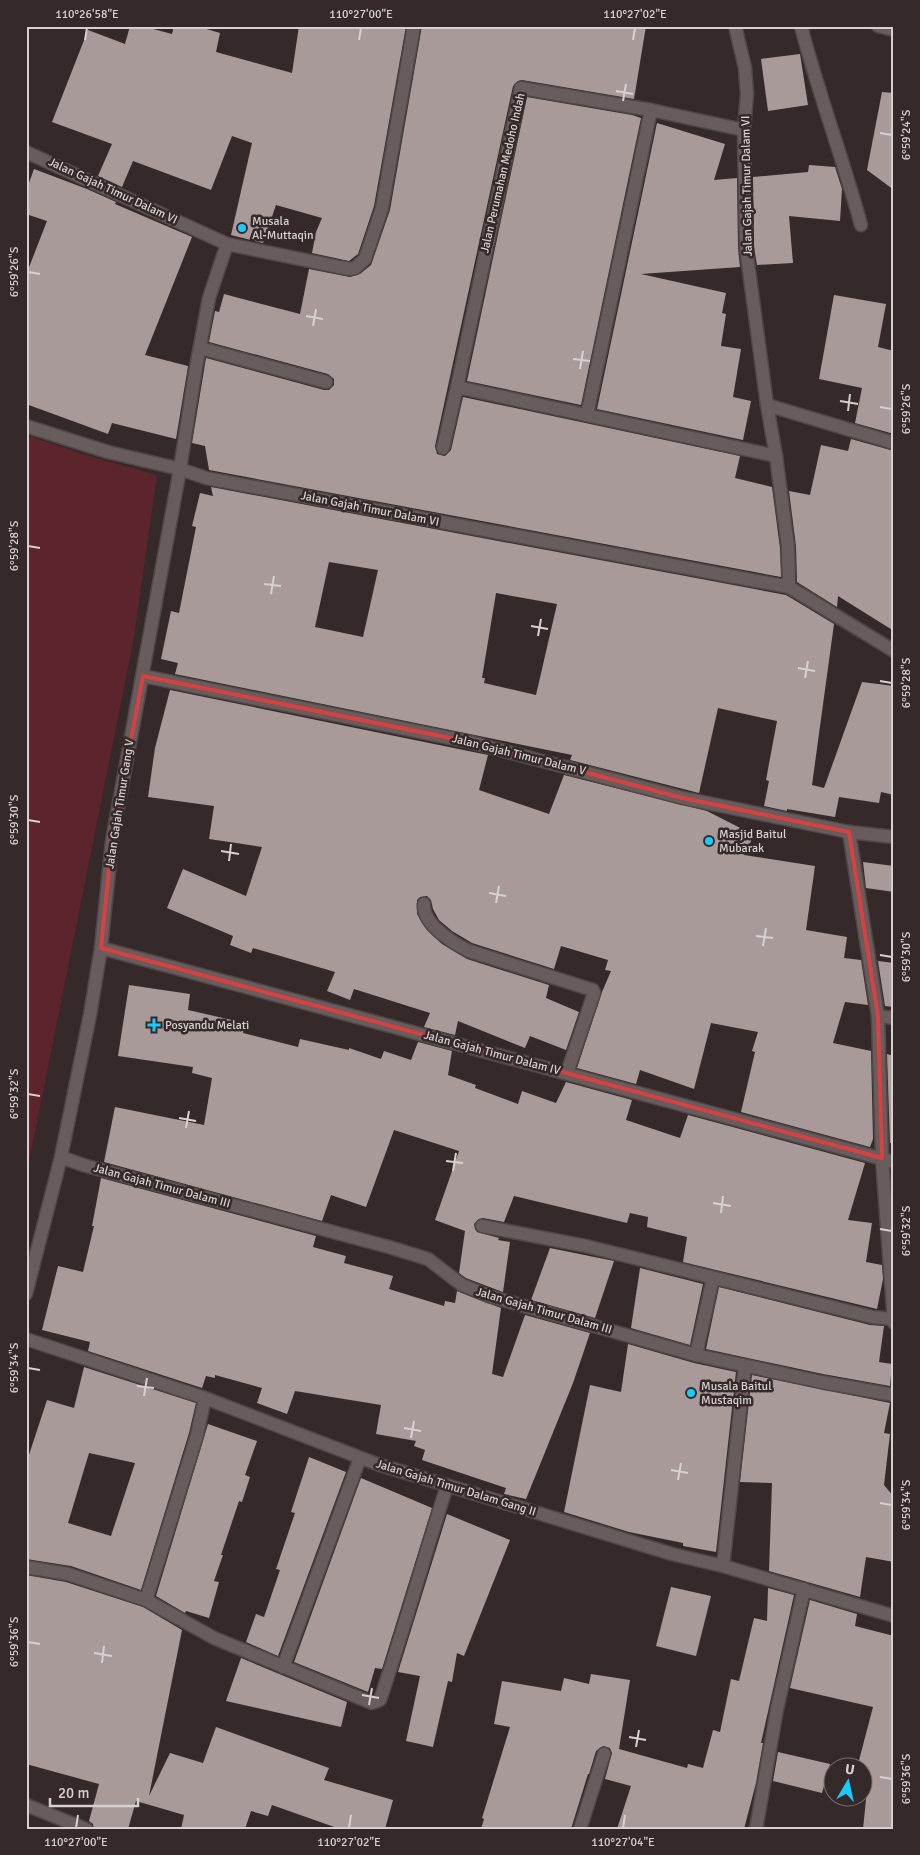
<svg xmlns="http://www.w3.org/2000/svg" width="920" height="1855" font-family="Signika,sans-serif">
<rect width="100%" height="100%" fill="#35292a"/>
<path fill="#5c242b" d="M26,435L96,458L157,475L133,643L26,1177Z"/>
<g fill="#a99a9a" fill-rule="evenodd">
<path d="M130,26H142L172,34L174,26H196L220,33L216,52L292,73L299,26H406L374,206L358,254L349,261L312,253L316,232L322,218L276,205L263,243L231,235L252,143L232,136L211,190L133,161L122,187L98,176L112,144L52,122L88,30L125,44Z"/>
<path d="M422,26H646L634,99L522,80L518,81L513,86L435,446L437,454L445,456L451,450L463,397L740,456L735,478L772,487L780,548L781,577L209,470L205,446L192,443L206,358L324,390H329L334,385V379L328,374L209,342L215,311L219,312L224,294L300,314L309,269L350,277L360,274L371,265L390,210Z"/>
<path d="M800,54L808,105L768,111L761,59Z"/>
<path d="M882,92L894,93V190L867,170Z"/>
<path d="M527,97L632,115L641,118L581,405L467,381Z"/>
<path d="M657,123L725,144L714,180L737,178L738,248L740,267L641,274L726,293L722,313L726,314L721,346L741,349L733,397L751,401L743,440L597,409Z"/>
<path d="M809,165L835,167L842,189L840,221L789,216L793,263L757,265L754,247L753,177L808,172Z"/>
<path d="M34,169L87,189L116,202L115,204L192,237L145,355L188,366L176,439L112,423L108,434L26,404V275L47,221L26,214V191Z"/>
<path d="M834,295L886,304L878,347L894,351V434L855,423L862,388L819,379Z"/>
<path d="M851,439L894,451V631L838,596L837,607L797,582L796,546L789,491L810,495L821,445L848,451Z"/>
<path d="M211,487L786,595L834,624L812,785L824,788L862,682L894,686V795L881,792L879,803L839,797L835,817L787,809V811L764,806L769,781L766,780L777,721L718,708L699,793L570,760L572,755L175,674L178,663L161,659L171,611L179,613L196,527L192,526L200,493L213,496ZM329,562L378,570L363,637L315,627ZM496,593L557,604L536,695L484,683L485,678H482Z"/>
<path d="M170,690L488,755L479,790L549,814L564,775L707,811L754,835L744,855L815,866L806,930L847,937L844,958L861,960L868,1005L845,1002L833,1043L871,1051L873,1139L870,1147L741,1112L755,1052L752,1051L758,1032L711,1023L694,1089L640,1070L636,1084L577,1068L602,992L611,971L605,970L608,960L561,946L554,969L472,943L452,931L439,920L433,909L431,900L427,896L420,897L417,900V914L427,930L442,944L467,959L549,985L546,998L579,1012L566,1050L530,1036L525,1048L458,1021L455,1035L424,1027L430,1013L354,989L350,1000L327,991L335,972L253,948L251,953L230,945L233,936L167,908L183,869L246,896L262,847L209,839L214,806L148,797L155,748Z"/>
<path d="M863,862L894,866V892L866,888Z"/>
<path d="M878,961L894,963V1007L885,1006Z"/>
<path d="M129,985L190,994L188,1010L245,1023L243,1033L298,1047L300,1039L349,1050V1048L381,1059L384,1051L411,1060L418,1042L452,1051L448,1075L476,1085L475,1088L518,1104L522,1091L556,1103L566,1082L632,1100L626,1120L680,1138L688,1115L865,1163L848,1220L872,1223L866,1262L882,1265L883,1279L877,1309L683,1262L687,1237L647,1227L648,1217L630,1213L627,1223L514,1196L504,1222L483,1218L479,1219L474,1224L475,1229L477,1232L499,1238L498,1240L510,1242L503,1292L492,1288L466,1278L459,1273L465,1231L435,1220L459,1151L394,1130L366,1207L331,1195L322,1221L104,1162L115,1107L204,1125L212,1078L192,1073L193,1067L118,1056Z"/>
<path d="M887,1054L894,1056V1144L890,1143Z"/>
<path d="M101,1178L316,1236L313,1247L346,1256L344,1263L393,1276L389,1289L444,1306L445,1301L455,1303L457,1291L501,1308L492,1374L503,1377L525,1315L590,1333L573,1383L526,1499L504,1494L506,1488L422,1460L425,1450L414,1446L416,1441L376,1434L381,1405L295,1391L287,1414L257,1403L262,1388L215,1375V1378L206,1376L202,1388L88,1351L90,1342L42,1330L58,1266L83,1272L94,1226H92Z"/>
<path d="M550,1248L614,1261L595,1318L531,1300Z"/>
<path d="M640,1268L703,1284L690,1345L631,1328Z"/>
<path d="M719,1287L870,1325L884,1326L879,1362L892,1364L890,1386L823,1374L706,1349Z"/>
<path d="M628,1344L694,1363L736,1372L716,1552L683,1546V1543L629,1532L564,1512L590,1385L621,1392Z"/>
<path d="M84,1367L196,1403L189,1433L141,1590L71,1566L26,1559V1464L47,1400L74,1408ZM89,1453L135,1463L111,1536L68,1523Z"/>
<path d="M752,1375L890,1403L884,1433L890,1434L884,1485L894,1497V1562L866,1557L860,1597L769,1571L772,1483L740,1482Z"/>
<path d="M208,1424L257,1441L245,1475L250,1477L242,1502L239,1501L221,1555H223L214,1581L219,1582L209,1618L186,1611L185,1613L156,1596Z"/>
<path d="M309,1457L346,1472L278,1656L246,1642L256,1614L264,1617L280,1570L276,1569L295,1513L291,1512Z"/>
<path d="M361,1478L432,1508L382,1669L375,1668L368,1692L294,1662Z"/>
<path d="M447,1514L510,1540L464,1656L457,1653L452,1682L448,1681L433,1747L406,1741L420,1676L398,1672Z"/>
<path d="M26,1575L66,1582L143,1607L182,1630L149,1796L170,1753L203,1763L216,1727L329,1768L324,1780L393,1800L385,1829H340L272,1805L268,1816L251,1811L245,1829H181L184,1815L136,1801L128,1829H94L93,1824L89,1821L99,1784L26,1764Z"/>
<path d="M671,1587L711,1596L696,1656L656,1646Z"/>
<path d="M768,1588L794,1595L761,1743H763L756,1783L744,1829H617L631,1786L605,1779L612,1753L610,1748L603,1746L596,1751L589,1774H588L571,1829H481L484,1819L482,1818L510,1727L494,1724L502,1681L561,1691L564,1678L589,1684L591,1674L630,1680L619,1749L687,1768L688,1764L703,1768L713,1730L720,1732L731,1679L739,1681L754,1618L767,1621Z"/>
<path d="M810,1600L857,1614L855,1626L894,1636V1829H863L867,1790L862,1788V1768H857L873,1707L790,1688Z"/>
<path d="M241,1658L347,1702L341,1727L226,1701Z"/>
<path d="M778,1752L830,1764L822,1793L773,1781Z"/>
</g>
<g fill="none" stroke-linecap="round" stroke-linejoin="round">
<g stroke="#514747" stroke-width="15">
<g id="minor">
<path d="M414,26L382,208L365,259L355,268L349,269L227,244L209,298L195,373L180,469L206,478L789,587L788,547L776,456L767,405L746,248L744,130L747,94L745,68L735,26"/>
<path d="M801,26C818,93 843,158 861,225"/>
<path d="M878,26L894,30"/>
<path d="M26,152L227,244"/>
<path d="M200,348L326,382"/>
<path d="M457,387L521,88L651,110L744,130"/>
<path d="M767,405L894,443"/>
<path d="M587,415L651,110"/>
<path d="M26,426L108,452L180,469L112,841L101,948L90,1015L61,1157L26,1294"/>
<path d="M443,448L457,387L776,456"/>
<path d="M789,587L894,651"/>
<path d="M143,676L470,742L683,798L849,832L894,837"/>
<path d="M849,832L878,1016L882,1158L894,1323"/>
<path d="M424,904C422,924 453,943 469,951L593,990L594,993L567,1073"/>
<path d="M101,948L894,1162"/>
<path d="M878,1016L894,1018"/>
<path d="M61,1157L83,1165L389,1247L428,1259L462,1285L489,1296L696,1355L821,1382L894,1395"/>
<path d="M482,1226L586,1246L872,1317L893,1319"/>
<path d="M26,1339L205,1398L377,1464L672,1554L723,1566L894,1616"/>
<path d="M696,1355L713,1278"/>
<path d="M723,1566L745,1366"/>
<path d="M26,1567L68,1574L146,1600L197,1435L205,1398"/>
<path d="M146,1600L214,1638L372,1703L380,1700C404,1629 424,1557 447,1486"/>
<path d="M283,1667L360,1458"/>
<path d="M26,1805L86,1829"/>
<path d="M580,1829L604,1754"/>
<path d="M756,1829L777,1709L804,1589"/>
</g>
</g>
<use href="#minor" stroke="#695c5d" stroke-width="12"/>
</g>
<path fill="none" stroke="#d64141" stroke-width="4" stroke-linejoin="round" d="M143,676L470,742L683,798L849,832L878,1016L882,1158L101,948L112,841Z"/>
<path fill="none" stroke="#d8d0d0" stroke-width="2" d="M85,40L87,28M359,40L361,28M633,40L635,28M616,91L633,94M623,101L626,84M880,133L892,135M28,272L40,274M306,316L323,319M313,326L316,309M573,359L590,361M580,369L583,351M840,401L858,404M880,407L892,409M848,411L850,394M28,546L40,548M264,584L281,586M271,594L274,576M531,626L548,629M538,636L541,619M798,668L815,671M805,678L808,661M880,681L892,683M28,820L40,822M221,851L239,854M229,861L231,844M489,893L506,896M496,903L499,886M756,936L773,938M763,946L766,928M880,955L892,957M28,1094L40,1096M179,1118L196,1121M186,1128L189,1111M446,1161L463,1163M453,1171L456,1153M713,1203L731,1206M721,1213L723,1196M880,1229L892,1231M28,1368L40,1370M137,1386L154,1388M144,1396L147,1378M404,1428L421,1431M411,1438L414,1421M671,1470L688,1473M678,1480L681,1463M880,1503L892,1505M28,1642L40,1644M94,1653L112,1656M102,1663L104,1646M362,1695L379,1698M369,1705L372,1688M629,1737L646,1740M636,1747L639,1730M880,1777L892,1779M76,1828L78,1815M349,1828L351,1815M623,1828L625,1815"/>
<g fill="#1acafc" stroke="#35292a" stroke-width="2">
<circle cx="242" cy="228" r="5"/>
<circle cx="709" cy="841" r="5"/>
<path d="M151.5 1017.5h5v5h5v5h-5v5h-5v-5h-5v-5h5z"/>
<circle cx="691" cy="1393" r="5"/>
</g>
<g text-anchor="middle" dominant-baseline="central" stroke-width="5" stroke-linejoin="round" paint-order="stroke">
<g font-size="12" fill="#d8d0d0" stroke="#35292a">
<text transform="translate(503 173) rotate(-77)">Jalan Perumahan Medoho Indah</text>
<text transform="translate(747 186) rotate(-91)">Jalan Gajah Timur Dalam VI</text>
<text transform="translate(113 191) rotate(25)">Jalan Gajah Timur Dalam VI</text>
<text transform="translate(370 509) rotate(11)">Jalan Gajah Timur Dalam VI</text>
<text transform="translate(519 755) rotate(14)">Jalan Gajah Timur Dalam V</text>
<text transform="translate(120 804) rotate(-81)">Jalan Gajah Timur Gang V</text>
<text transform="translate(492 1053) rotate(15)">Jalan Gajah Timur Dalam IV</text>
<text transform="translate(162 1186) rotate(15)">Jalan Gajah Timur Dalam III</text>
<text transform="translate(544 1311) rotate(16)">Jalan Gajah Timur Dalam III</text>
<text transform="translate(456 1488) rotate(17)">Jalan Gajah Timur Dalam Gang II</text>
</g>
<g font-size="12" fill="#d8d0d0" stroke="#35292a" text-anchor="start">
<text x="252" y="221">Musala<tspan x="252" dy="14">Al-Muttaqin</tspan></text>
<text x="719" y="834">Masjid Baitul<tspan x="719" dy="14">Mubarak</tspan></text>
<text x="165" y="1025">Posyandu Melati</text>
<text x="701" y="1386">Musala Baitul<tspan x="701" dy="14">Mustaqim</tspan></text>
</g>
</g>
<rect width="920" height="1855" fill="none" stroke="#35292a" stroke-width="55"/>
<g transform="translate(848 1782) rotate(9)"><circle r="24" fill="#35292a" stroke="#766c6c"/>
<path d="M0-4L9 19L0 12L-9 19Z" fill="#1acafc"/>
<text y="-8" font-size="14" font-weight="bold" text-anchor="middle" fill="#d8d0d0">U</text>
</g>
<path d="M50 1798v8h88v-8" fill="none" stroke="#d8d0d0" stroke-width="2.5"/>
<text x="58" y="1798" font-size="15" fill="#d8d0d0" stroke="#35292a" stroke-width="4" paint-order="stroke">20 m</text>
<rect x="28" y="28" width="864" height="1800" fill="none" stroke="#d8d0d0" stroke-width="2"/>
<g font-size="12" text-anchor="middle" fill="#d8d0d0">
<text x="87" y="18">110°26'58"E</text>
<text x="361" y="18">110°27'00"E</text>
<text x="635" y="18">110°27'02"E</text>
<text transform="translate(906 135) rotate(-90)" y="4">6°59'24"S</text>
<text transform="translate(14 272) rotate(-90)" y="4">6°59'26"S</text>
<text transform="translate(906 409) rotate(-90)" y="4">6°59'26"S</text>
<text transform="translate(14 546) rotate(-90)" y="4">6°59'28"S</text>
<text transform="translate(906 683) rotate(-90)" y="4">6°59'28"S</text>
<text transform="translate(14 820) rotate(-90)" y="4">6°59'30"S</text>
<text transform="translate(906 957) rotate(-90)" y="4">6°59'30"S</text>
<text transform="translate(14 1094) rotate(-90)" y="4">6°59'32"S</text>
<text transform="translate(906 1231) rotate(-90)" y="4">6°59'32"S</text>
<text transform="translate(14 1368) rotate(-90)" y="4">6°59'34"S</text>
<text transform="translate(906 1505) rotate(-90)" y="4">6°59'34"S</text>
<text transform="translate(14 1642) rotate(-90)" y="4">6°59'36"S</text>
<text transform="translate(906 1779) rotate(-90)" y="4">6°59'36"S</text>
<text x="76" y="1846">110°27'00"E</text>
<text x="349" y="1846">110°27'02"E</text>
<text x="623" y="1846">110°27'04"E</text>
</g>
</svg>
